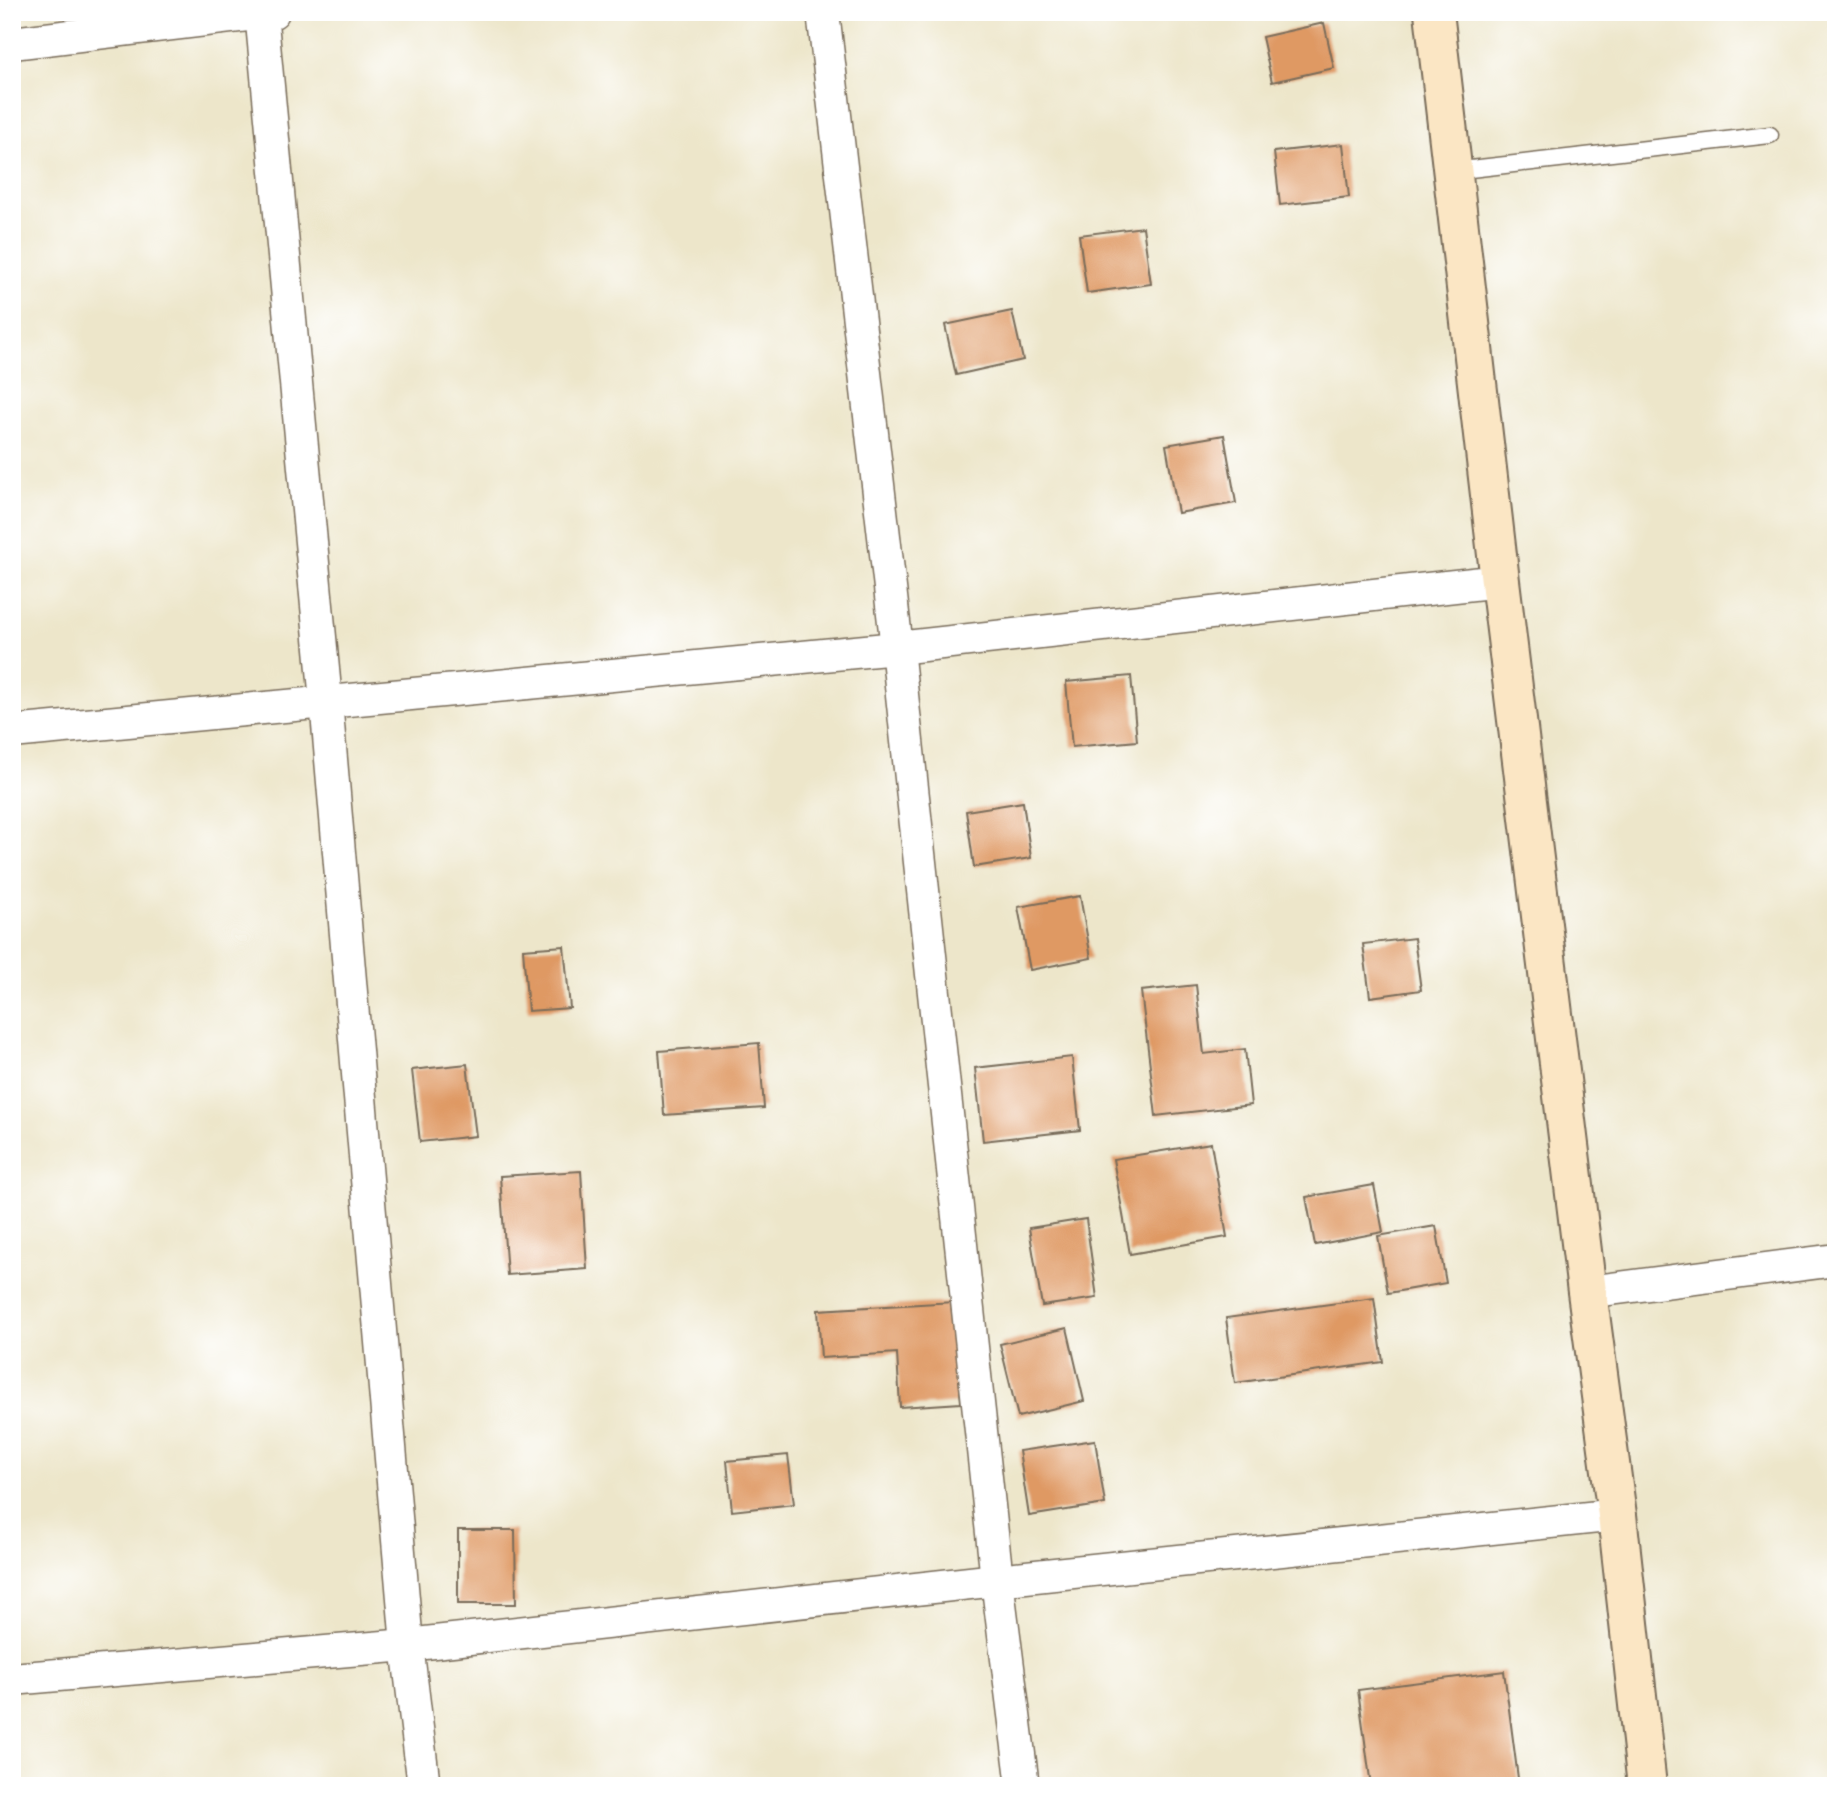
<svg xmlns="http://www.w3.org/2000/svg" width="1848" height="1798" font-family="Cardo,serif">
<rect width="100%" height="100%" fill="#fff"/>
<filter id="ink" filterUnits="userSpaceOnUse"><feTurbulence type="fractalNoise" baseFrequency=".0143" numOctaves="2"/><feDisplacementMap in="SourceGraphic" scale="14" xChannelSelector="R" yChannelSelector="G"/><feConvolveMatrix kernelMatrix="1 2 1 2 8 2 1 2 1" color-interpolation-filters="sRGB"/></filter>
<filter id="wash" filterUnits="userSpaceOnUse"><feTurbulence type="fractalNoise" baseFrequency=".00686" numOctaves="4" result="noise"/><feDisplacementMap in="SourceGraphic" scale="28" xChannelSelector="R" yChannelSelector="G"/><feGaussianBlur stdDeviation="1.57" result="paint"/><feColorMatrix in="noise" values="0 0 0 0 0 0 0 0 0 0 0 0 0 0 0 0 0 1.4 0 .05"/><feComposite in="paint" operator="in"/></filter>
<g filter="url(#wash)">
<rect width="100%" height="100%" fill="#ede6ca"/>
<g id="blocks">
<g fill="#df9964">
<path d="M1324,23L1334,68L1272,82L1262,37Z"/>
<path d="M1343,144L1349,197L1280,205L1274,152Z"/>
<path d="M1143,227L1151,284L1087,293L1079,235Z"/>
<path d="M1012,311L1023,360L956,375L945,325Z"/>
<path d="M1224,435L1236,503L1178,513L1166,445Z"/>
<path d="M1131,676L1137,741L1072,747L1066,682Z"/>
<path d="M1023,802L1031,858L974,867L966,811Z"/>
<path d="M1080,896L1091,958L1030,970L1018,907Z"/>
<path d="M1414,938L1421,990L1370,997L1363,944Z"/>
<path d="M564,946L570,1008L528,1011L523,949Z"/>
<path d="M1196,985L1204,1054L1245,1049L1251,1105L1156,1116L1141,991Z"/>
<path d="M759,1043L764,1108L664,1115L659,1051Z"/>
<path d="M1072,1057L1080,1130L983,1141L975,1068Z"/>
<path d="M467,1064L476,1136L420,1142L412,1070Z"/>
<path d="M1211,1143L1227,1237L1130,1254L1113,1159Z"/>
<path d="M581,1171L587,1269L507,1275L500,1176Z"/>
<path d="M1374,1185L1383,1232L1315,1245L1306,1197Z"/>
<path d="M1086,1219L1097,1298L1042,1306L1029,1228Z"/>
<path d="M1436,1226L1446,1283L1388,1293L1378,1236Z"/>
<path d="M1374,1298L1383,1362L1235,1383L1226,1318Z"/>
<path d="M954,1302L961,1403L900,1407L897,1353L821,1358L818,1310Z"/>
<path d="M1067,1328L1084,1401L1018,1417L1000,1344Z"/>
<path d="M1095,1440L1105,1504L1029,1516L1019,1451Z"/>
<path d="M788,1455L794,1504L732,1511L727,1461Z"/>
<path d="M458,1530H515L516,1604H458Z"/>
<path d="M1504,1671L1519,1786H1371L1358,1690Z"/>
</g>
</g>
</g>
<g filter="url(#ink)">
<use href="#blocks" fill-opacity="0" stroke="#796c5a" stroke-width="2"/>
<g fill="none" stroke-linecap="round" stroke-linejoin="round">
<g stroke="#796c5a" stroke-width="19">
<path id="lane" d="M1453,171L1770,135"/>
</g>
<g stroke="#796c5a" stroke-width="35">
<g id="street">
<path d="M261,12L326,701L407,1645L424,1786"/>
<path d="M823,12L897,648L997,1580L1023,1786"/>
<path d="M12,43L273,12"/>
<path d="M12,732L897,648L1500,581"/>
<path d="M1587,1292L1836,1260"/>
<path d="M12,1679L407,1645L997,1580L1617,1515"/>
</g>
</g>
<g stroke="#796c5a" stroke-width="42">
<path id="secondary" d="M1434,12L1500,581L1587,1292L1617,1515L1647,1786"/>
</g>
<use href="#lane" stroke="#fff" stroke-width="16"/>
<use href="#street" stroke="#fff" stroke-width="32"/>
<use href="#secondary" stroke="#fbe6c4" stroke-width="38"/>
</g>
</g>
<rect width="1848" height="1798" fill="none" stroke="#fff" stroke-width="42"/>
</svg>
